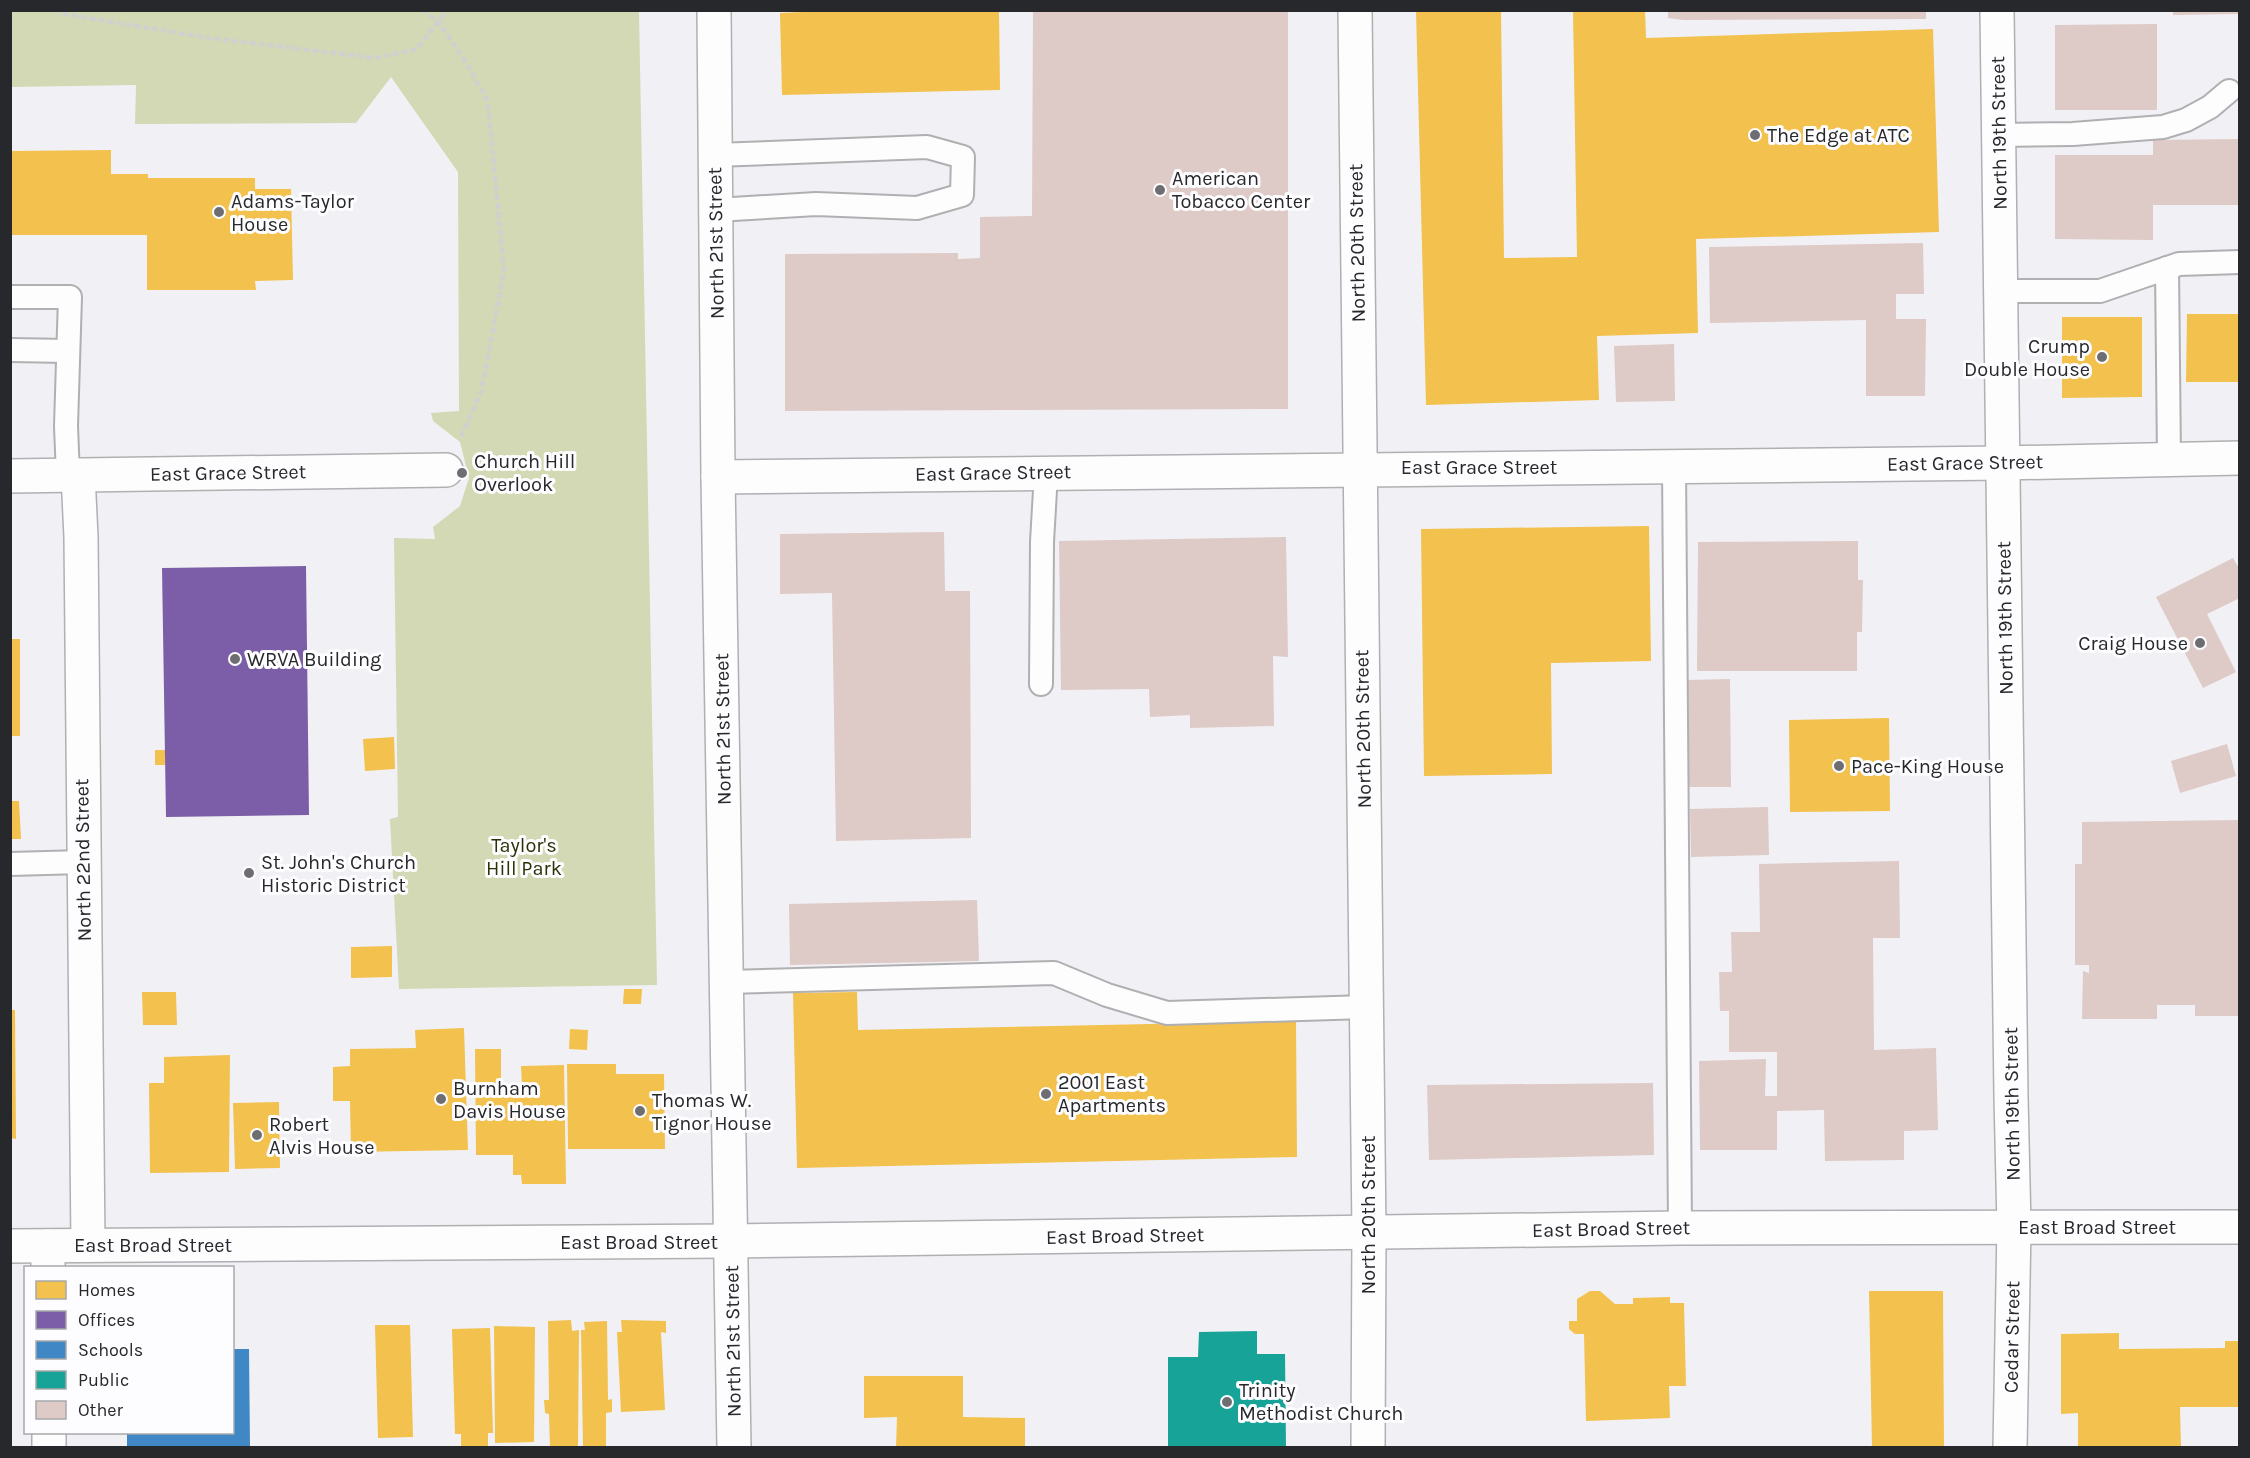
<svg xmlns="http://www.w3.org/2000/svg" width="2250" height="1458" font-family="Karla,sans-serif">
<rect width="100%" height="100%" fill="#f1f1f5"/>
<path fill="#d2d9b4" d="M10,11H639L657,985L399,989L390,819L398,817L394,538L435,539L433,527L460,506L469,478L460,442L433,421L431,413L459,411L458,172L391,77L356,123L135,124L136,85L11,87Z"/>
<g fill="#f2c14e">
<path d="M846,10H999L1000,90L782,95L780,13Z"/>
<path d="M1416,10H1501L1504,258L1577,257L1573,10H1645L1646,38L1933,29L1939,232L1696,239L1698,333L1597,336L1599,400L1426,405Z"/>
<path d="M111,150V174H148V178H255V189H291L293,280L255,281L256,290H147V235H10V151Z"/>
<path d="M2187,314H2240V382H2186Z"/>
<path d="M2062,317H2142V397L2062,398Z"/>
<path d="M1649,526L1651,661L1551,663L1552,774L1424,776L1421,529Z"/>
<rect x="10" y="639" width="10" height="97"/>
<path d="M1889,718L1890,811L1790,812L1789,720Z"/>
<path d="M394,737L395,769L365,771L363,739Z"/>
<rect x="155" y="750" width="10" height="15"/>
<path d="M10,801H19L21,839H10Z"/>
<path d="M392,946V977L351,978V947Z"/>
<path d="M624,989H642L641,1004H623Z"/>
<path d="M142,992H176L177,1025H143Z"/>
<path d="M857,992L858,1030L1296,1021L1297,1157L797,1168L793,993Z"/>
<path d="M10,1010H15L16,1139L10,1138Z"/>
<path d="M464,1028L468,1150L351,1152L350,1101H333V1067L350,1066V1049L416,1048L415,1030Z"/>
<path d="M570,1029L588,1030L587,1050L569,1049Z"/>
<path d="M475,1049H501V1087L522,1086L521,1066L564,1065L566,1184H522L521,1175H513V1155H476Z"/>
<path d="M230,1055L229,1172L150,1173L149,1083H164V1057Z"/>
<path d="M567,1064H616V1074H664L665,1149H568Z"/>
<path d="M279,1102L280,1168L235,1169L233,1103Z"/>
<path d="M1590,1291H1600L1615,1304H1633V1298L1670,1297V1303H1684L1686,1386H1669L1670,1418L1586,1421L1584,1334H1575L1569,1329V1321H1577V1299Z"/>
<path d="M1869,1291H1943L1944,1448H1872Z"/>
<path d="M571,1320L572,1331L579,1330L578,1448H550L549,1414L545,1413L544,1400H549L548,1321Z"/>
<path d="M621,1320L666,1321V1333L661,1332L665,1410L621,1412L617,1332H622Z"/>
<path d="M607,1321L608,1400L612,1399V1412L606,1413V1448H583L581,1330H585L584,1322Z"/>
<path d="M375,1325H410L413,1437L378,1438Z"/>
<path d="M494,1326L535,1327L534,1442L495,1443Z"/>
<path d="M490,1328L493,1433H488V1448H461V1434H455L452,1329Z"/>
<path d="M2119,1333V1349L2225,1348V1341H2240V1407H2180L2181,1448H2078V1413L2061,1414V1334Z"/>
<path d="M864,1376H963V1417L1025,1418V1448H896L897,1417L864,1418Z"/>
</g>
<path fill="#7b5ea7" d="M306,566L309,815L166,817L162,568Z"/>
<path fill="#3f88c5" d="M232,1349H249L250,1448H127V1432H232Z"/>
<path fill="#17a398" d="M1257,1331V1354H1285L1286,1448H1168V1357H1198L1199,1332Z"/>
<g fill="#decac6">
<path d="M1033,10H1288V409L785,411V254L958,253V259L980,258V217L1032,216Z"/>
<path d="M1668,10H1926V19L1683,20L1668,18Z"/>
<path d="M2173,10H2240V14L2173,15Z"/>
<path d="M2157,24V110H2055V25Z"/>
<path d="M2240,139V205H2153V240L2055,239V155H2153V140Z"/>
<path d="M1923,243L1924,294H1896V319H1926L1925,396H1866V320L1710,323L1709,247Z"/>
<path d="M1674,344L1675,401L1616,402L1614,346Z"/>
<path d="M944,532L945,591H970L971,838L836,841L832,593L780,594V534Z"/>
<path d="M1286,537L1288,657L1273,656L1274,726L1190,728V715L1150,717L1149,689L1061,690L1059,541Z"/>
<path d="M1858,541V580H1863L1862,632H1857V671H1697L1698,542Z"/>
<path d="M2233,558L2240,570V598L2207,614L2236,672L2203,688L2156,597Z"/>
<path d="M1730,679L1731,787H1689L1688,680Z"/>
<path d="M2227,744L2236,776L2180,793L2171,761Z"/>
<path d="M1768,807L1769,855L1691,857L1690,809Z"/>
<path d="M2240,820V1016H2195V1005H2157V1019H2082L2083,971L2089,973V965H2075V864H2082V822Z"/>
<path d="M1899,861L1900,938H1873L1874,1050L1936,1048L1938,1130L1904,1131V1160L1825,1161L1824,1110L1777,1111V1150H1700L1699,1061L1766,1059L1765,1096H1777V1052H1729V1011H1720L1719,972H1732L1731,932H1760L1759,864Z"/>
<path d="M977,900L979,961L790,965L789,904Z"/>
<path d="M1653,1083L1654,1155L1429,1160L1427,1085Z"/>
</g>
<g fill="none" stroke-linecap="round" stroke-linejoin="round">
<g stroke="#b0b0b3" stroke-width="26">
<g id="lane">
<path d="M1999,135L2073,134L2163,127L2186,120L2210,107L2229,91"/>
<path d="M715,155L927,147L963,157L962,195L917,208L816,204L716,210"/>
<path d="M2167,268L2169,459"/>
<path d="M2001,291H2100L2179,264L2240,262"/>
<path d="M10,297H70L66,426L68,476"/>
<path d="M10,350L68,351"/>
<path d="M1674,466L1680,1228"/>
<path d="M1041,684L1042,542L1046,473"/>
<path d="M10,864L83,862"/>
<path d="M728,982L1054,973L1107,995L1167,1013L1366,1007"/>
</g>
</g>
<g stroke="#b0b0b3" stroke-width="36">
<g id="street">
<path d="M1355,10L1369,1233L1368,1448"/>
<path d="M1997,10L2011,1097L2014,1226L2010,1448"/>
<path d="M78,475L81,537L88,1245"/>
<path d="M10,476L446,470"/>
<path d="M718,477L2004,463L2240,458"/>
<path d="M48,1268V1246"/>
<path d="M49,1432V1448"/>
</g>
</g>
<g stroke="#b0b0b3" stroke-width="36">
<g id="secondary">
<path d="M714,10L718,477L734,1448"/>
<path d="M10,1246L732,1241L1680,1228L2240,1227"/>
</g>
</g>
<g stroke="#d0d0d1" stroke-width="4" stroke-dasharray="6 3" stroke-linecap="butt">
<path d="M55,10L65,14L202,37L375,58L417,49L447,10"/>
<path d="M422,10L438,21L462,56L487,99L493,153L504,272L481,392L461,437"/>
</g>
<use href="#lane" stroke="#fdfdfe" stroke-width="22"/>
<use href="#street" stroke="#fdfdfe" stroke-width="33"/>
<use href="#secondary" stroke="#fdfdfe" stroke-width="33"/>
</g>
<g fill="#6e6e72" stroke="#fdfdff" stroke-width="2">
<circle cx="1755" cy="135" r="6"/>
<circle cx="1160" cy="190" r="6"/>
<circle cx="219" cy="212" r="6"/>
<circle cx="2102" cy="357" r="6"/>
<circle cx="462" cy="473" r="6"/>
<circle cx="2200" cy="643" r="6"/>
<circle cx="235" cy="659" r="6"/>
<circle cx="1839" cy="766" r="6"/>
<circle cx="249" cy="873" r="6"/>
<circle cx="1046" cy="1094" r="6"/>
<circle cx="441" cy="1099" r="6"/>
<circle cx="640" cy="1111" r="6"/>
<circle cx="257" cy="1135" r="6"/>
<circle cx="1227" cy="1402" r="6"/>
</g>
<g text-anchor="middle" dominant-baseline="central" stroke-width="6" stroke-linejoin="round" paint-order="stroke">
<g font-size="20" fill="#27282b" stroke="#fdfdff">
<text transform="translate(1999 133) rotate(-91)">North 19th Street</text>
<text transform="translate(716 243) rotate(-91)">North 21st Street</text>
<text transform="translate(1357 243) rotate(-91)">North 20th Street</text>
<text transform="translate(1965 463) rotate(-1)">East Grace Street</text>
<text x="1479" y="467">East Grace Street</text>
<text transform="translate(228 473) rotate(-1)">East Grace Street</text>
<text transform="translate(993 473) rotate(-1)">East Grace Street</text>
<text transform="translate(2005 618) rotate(-91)">North 19th Street</text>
<text transform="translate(723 729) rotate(-91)">North 21st Street</text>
<text transform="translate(1363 729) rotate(-91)">North 20th Street</text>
<text transform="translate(83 860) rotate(-91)">North 22nd Street</text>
<text transform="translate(2012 1104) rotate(-91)">North 19th Street</text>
<text transform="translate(1368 1215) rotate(-90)">North 20th Street</text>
<text x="2097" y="1227">East Broad Street</text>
<text transform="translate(1611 1229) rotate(-1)">East Broad Street</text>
<text transform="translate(1125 1236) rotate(-1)">East Broad Street</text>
<text x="639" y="1242">East Broad Street</text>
<text x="153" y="1245">East Broad Street</text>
<text transform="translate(2012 1337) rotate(-89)">Cedar Street</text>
<text transform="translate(733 1341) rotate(-91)">North 21st Street</text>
</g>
<g font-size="20" fill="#27282b" stroke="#fdfdff" text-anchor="start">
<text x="1767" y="135">The Edge at ATC</text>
<text x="1172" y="178">American<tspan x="1172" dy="23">Tobacco Center</tspan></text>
<text x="231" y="201">Adams-Taylor<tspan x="231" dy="23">House</tspan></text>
<text x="2090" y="346" text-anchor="end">Crump<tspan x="2090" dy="23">Double House</tspan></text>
<text x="474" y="461">Church Hill<tspan x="474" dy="23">Overlook</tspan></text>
<text x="2188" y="643" text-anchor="end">Craig House</text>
<text x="247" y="659">WRVA Building</text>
<text x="1851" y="766">Pace-King House</text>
<text x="261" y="862">St. John's Church<tspan x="261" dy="23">Historic District</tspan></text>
<text x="1058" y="1082">2001 East<tspan x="1058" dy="23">Apartments</tspan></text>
<text x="453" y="1088">Burnham<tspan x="453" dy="23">Davis House</tspan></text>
<text x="652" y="1100">Thomas W.<tspan x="652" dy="23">Tignor House</tspan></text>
<text x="269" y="1124">Robert<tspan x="269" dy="23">Alvis House</tspan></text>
<text x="1239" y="1390">Trinity<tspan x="1239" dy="23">Methodist Church</tspan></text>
</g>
<g font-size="20" fill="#2d3206" stroke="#fdfdff">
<text x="524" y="845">Taylor's<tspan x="524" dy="23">Hill Park</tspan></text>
</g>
</g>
<rect width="2250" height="1458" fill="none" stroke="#27282b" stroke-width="24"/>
<rect x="24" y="1266" width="210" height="168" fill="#fdfdff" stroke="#a7a8aa" stroke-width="1.5"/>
<rect x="36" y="1281" width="30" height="18" fill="#f2c14e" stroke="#a7a8aa" stroke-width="1.5"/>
<text x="78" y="1296" font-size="18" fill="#27282b">Homes</text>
<rect x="36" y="1311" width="30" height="18" fill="#7b5ea7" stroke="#a7a8aa" stroke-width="1.5"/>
<text x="78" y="1326" font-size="18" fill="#27282b">Offices</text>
<rect x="36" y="1341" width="30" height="18" fill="#3f88c5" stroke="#a7a8aa" stroke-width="1.5"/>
<text x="78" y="1356" font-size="18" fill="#27282b">Schools</text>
<rect x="36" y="1371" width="30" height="18" fill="#17a398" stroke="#a7a8aa" stroke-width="1.5"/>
<text x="78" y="1386" font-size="18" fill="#27282b">Public</text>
<rect x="36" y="1401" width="30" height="18" fill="#decac6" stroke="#a7a8aa" stroke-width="1.5"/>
<text x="78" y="1416" font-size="18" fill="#27282b">Other</text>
</svg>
